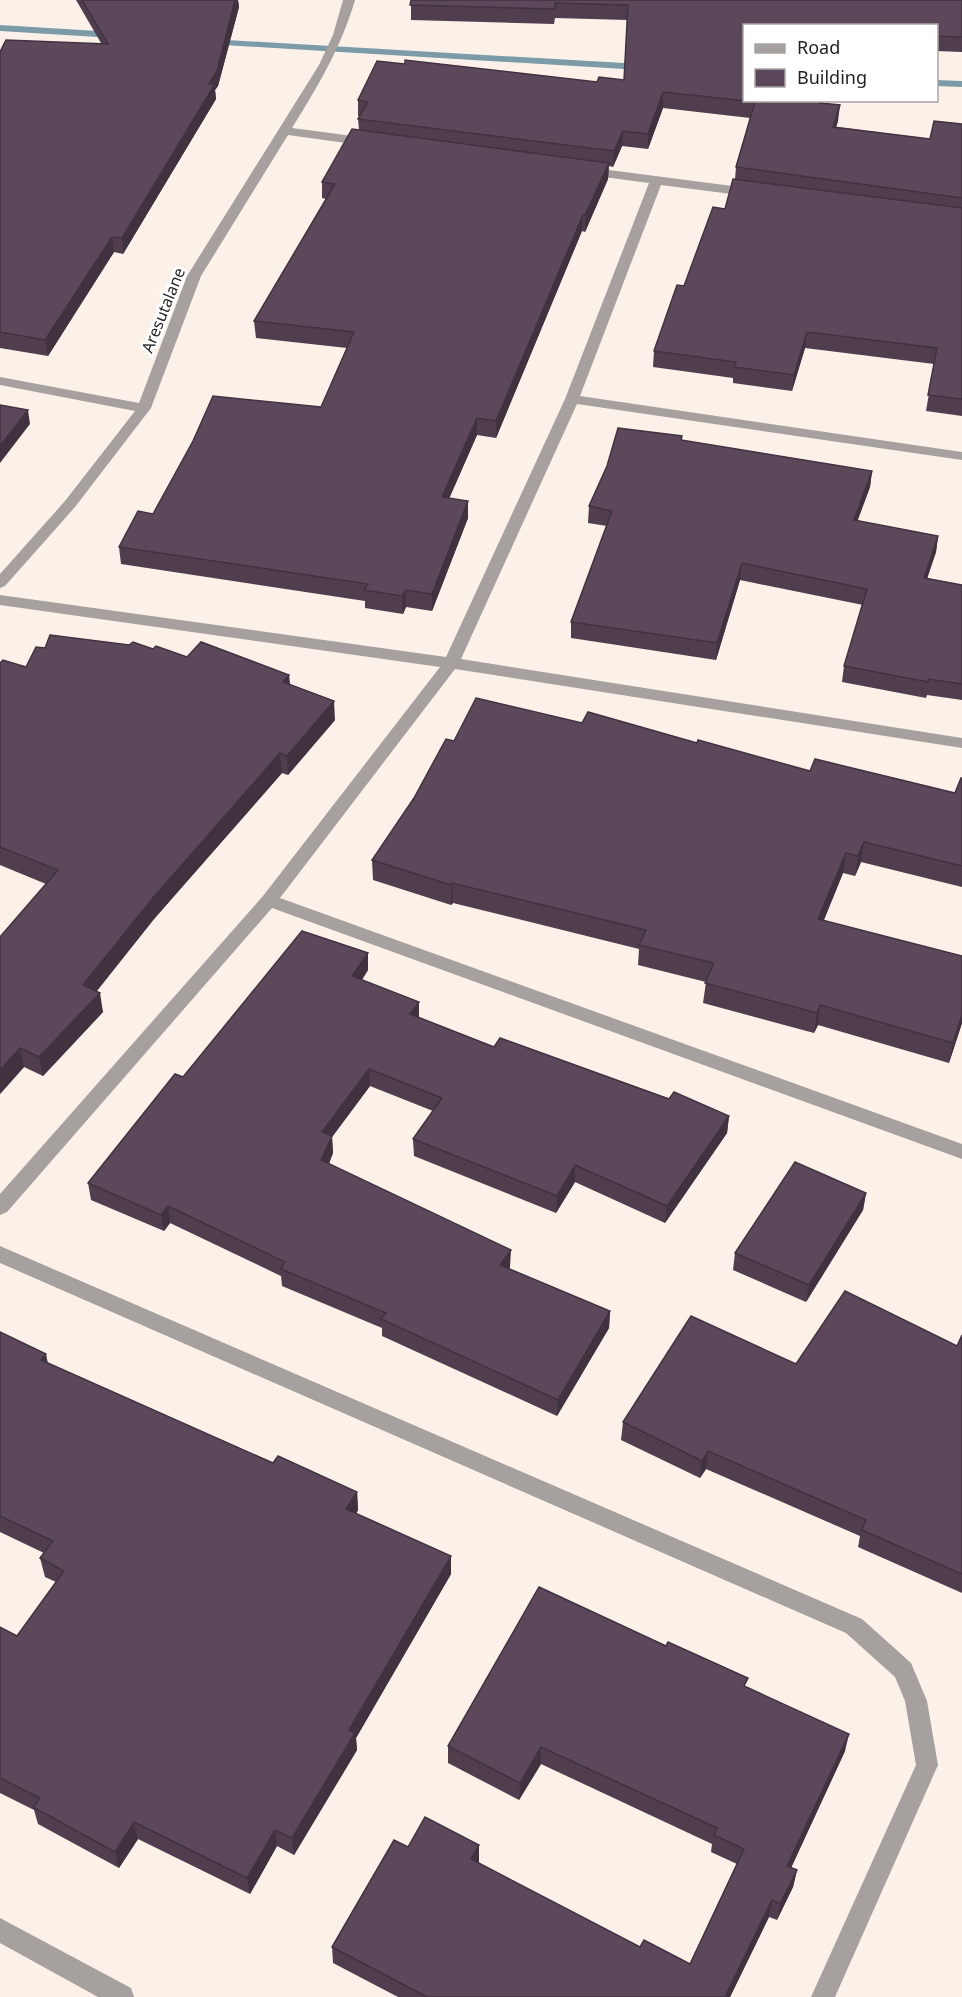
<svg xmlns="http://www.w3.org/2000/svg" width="962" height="1997" font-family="'Noto Sans',sans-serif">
<rect width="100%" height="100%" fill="#fcf1e9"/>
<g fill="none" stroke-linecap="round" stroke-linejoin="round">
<g fill="#7c9ba9" fill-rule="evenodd">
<path d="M0,25L114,32L118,35L114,38L0,31Z"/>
<path d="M210,39L641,64L646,67L641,70L207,44V40Z"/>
<path d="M936,80L962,81V87L936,86Z"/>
</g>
<g fill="#a6a09e" fill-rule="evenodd">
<path d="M343,0H355C341,48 318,86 292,128L368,138L374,142L368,146L288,135L201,276L151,408L75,507L5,586L0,588V574L65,501L135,411L0,385V377L139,403L187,276L319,65L333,35Z"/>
<path d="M586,167L755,189L761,193L755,197L661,185L580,396L962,452V460L577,404L461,659L962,738V748L455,669L280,898L962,1144V1159L272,908L7,1212L0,1215V1194L263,896L440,667L0,605V595L446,657L565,399L649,183L581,174V168Z"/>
<path d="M0,1246L862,1619L911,1663L927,1701L938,1765L835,1997H811L916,1765L905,1701L895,1677L846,1633L0,1263Z"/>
<path d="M0,1918L131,1988L134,1997H98L0,1943Z"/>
</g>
</g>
<g fill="#503e4e">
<path d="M76,0H238L239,7L218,86L215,90L216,99L123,254L114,252L48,356L0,348V52L101,43Z"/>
<path d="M411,0H962V52L936,51V26H744V100H824L823,103L838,121L836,127L930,139L962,124V416L926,411L934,364L805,348L792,391L733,383V378L653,367L654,351L684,286L725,209L735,179L736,167L750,118L663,108L648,149L622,146L613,167L609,166L608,179L585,232L582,231L496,438L477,435L449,498L468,518L432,611L406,607L403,614L365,608V601L121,564L119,547L153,514L321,407L347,348L256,338L254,321L326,199L322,198V182L359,130L358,119L360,116H358V100L624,80L627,20L555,18L554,24L411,20Z"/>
<path d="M682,440L872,471L870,487L857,521L938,536L936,552L927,578L962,585V700L927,695L926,698L842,682L844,666L863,605L740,580L716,660L571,638V622L607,526L588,523L589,506Z"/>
<path d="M45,648L153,649L187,657L289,675L290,685L335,720L288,775L282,773L154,919L97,991L103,1012L43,1076L24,1067L0,1094L46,884L0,865V663L26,667Z"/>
<path d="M582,723L697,743L810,771L955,793L962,778V887L861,862L855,876L843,873L824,920L962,1023L949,1063L818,1025L814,1033L703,1003L706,982L638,965L639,949L453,903L451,905L373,880L372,860L454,741Z"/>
<path d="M368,953V970L362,980L419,1018L494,1047L729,1116L727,1133L665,1223L575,1182L556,1213L414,1156L413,1139L433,1111L370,1086L332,1137L333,1153L329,1164L510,1267L509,1269L610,1311L609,1328L557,1416L382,1336V1328L282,1286L281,1276L170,1223L164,1231L91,1200L88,1183L183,1077Z"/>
<path d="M866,1193L863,1210L806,1302L733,1270L735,1253Z"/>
<path d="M0,1332L48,1363L273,1463L357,1492L358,1510L356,1514L451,1574L356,1738L357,1750L294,1855L277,1846L250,1894L138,1839L119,1868L38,1824L34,1810L0,1793V1627L17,1636L56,1582L45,1577L40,1558L44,1553L0,1532Z"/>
<path d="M962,1335V1593L858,1547L860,1536L706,1469L700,1478L621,1440L623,1422L796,1364L957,1346Z"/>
<path d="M747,1687L845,1751L791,1868L797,1870L793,1887L777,1920L769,1917L730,1997H398L333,1963L332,1947L408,1847L479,1862L478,1863L640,1947L690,1964L737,1864L711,1852L712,1844L541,1764L519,1800L448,1763V1746Z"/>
</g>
<g fill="#413240">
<path d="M235,0H238L239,7L218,86L215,90L216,99L123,254L122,238L209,84Z"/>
<path d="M663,92V108L648,149V134Z"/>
<path d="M840,105L838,121L831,143L833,127Z"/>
<path d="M623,131L622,146L613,167L614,151Z"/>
<path d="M609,163L608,179L585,232V215Z"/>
<path d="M583,215L582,231L496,438V421Z"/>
<path d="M112,237L114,252L48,356L45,340Z"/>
<path d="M807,332L805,348L792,391L794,375Z"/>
<path d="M28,410L30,424L0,463V446Z"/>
<path d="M477,418V435L442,515V497Z"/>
<path d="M872,471L870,487L852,536L854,520Z"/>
<path d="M468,501V518L432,611V594Z"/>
<path d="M938,536L936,552L922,594L924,578Z"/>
<path d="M742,563L740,580L716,660L717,643Z"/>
<path d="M406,590V607L403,614L402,596Z"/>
<path d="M289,675L290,694L283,682Z"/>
<path d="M334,701L335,720L288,775L287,756Z"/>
<path d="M280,753L282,773L154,919L86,1004L83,985L152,899Z"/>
<path d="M864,842L861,862L855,876L858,856Z"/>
<path d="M846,853L843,873L816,939L818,919Z"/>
<path d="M452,883L453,903L451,905V885Z"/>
<path d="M368,953V970L353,993L352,976Z"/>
<path d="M100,993L103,1012L43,1076L39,1057Z"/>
<path d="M419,1002V1019L410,1014Z"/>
<path d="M820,1005L818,1025L814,1033L817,1013Z"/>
<path d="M962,1015V1023L949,1063L953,1043Z"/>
<path d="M20,1048L24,1067L0,1094V1070Z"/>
<path d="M369,1069L370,1086L332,1137L333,1153L323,1177L321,1160L322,1132Z"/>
<path d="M729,1116L727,1133L665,1223L667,1206Z"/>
<path d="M575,1165V1182L556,1213L557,1196Z"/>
<path d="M866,1193L863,1210L806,1302L809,1285Z"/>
<path d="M168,1206L170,1223L164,1231L161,1215Z"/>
<path d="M511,1250L510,1267L500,1282V1265Z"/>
<path d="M610,1311L609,1328L557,1416L558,1400Z"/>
<path d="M46,1354L50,1373L41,1360Z"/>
<path d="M708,1451L706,1469L700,1478L702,1461Z"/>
<path d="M357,1492L358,1510L347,1527L346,1509Z"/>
<path d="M451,1556V1574L356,1738L357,1750L294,1855L292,1838L349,1730Z"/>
<path d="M849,1734L845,1751L784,1883L787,1866Z"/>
<path d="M541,1747V1764L519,1800L520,1783Z"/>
<path d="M134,1822L138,1839L119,1868L115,1852Z"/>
<path d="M275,1830L277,1846L250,1894L247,1878Z"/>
<path d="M479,1845V1862L471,1876V1859Z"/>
<path d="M797,1870L793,1887L777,1920L780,1904Z"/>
<path d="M772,1900L769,1917L730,1997H725Z"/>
</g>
<g fill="#5d485b" stroke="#413240" stroke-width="1.5">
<path d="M82,0H235L217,71L209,84H215L122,238L112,237L45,340L0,332V52L6,40L108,44Z"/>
<path d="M411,0H962V37L936,36V26H744V100H821L820,103L840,105L833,127L930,139L934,121L962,124V198L736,167L755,102L663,92L648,134L623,131L614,151L358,119L368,102L358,100L377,61L405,64V60L597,82L599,77L624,80L628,5L555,3V9L410,5Z"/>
<path d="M352,129L609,163L585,215H583L496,421L477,418L442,497L468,501L432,594L406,590L402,596L364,590L368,584L119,547L138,511L153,514L193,441L213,396L321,407L354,332L254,321L335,184L322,182Z"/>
<path d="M733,179L962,208V399L928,395L937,348L807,332L794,375L734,367L736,362L654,351L677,285L684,286L713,207L725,209Z"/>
<path d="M0,405L28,410L0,446Z"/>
<path d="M618,428L682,436L681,440L872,471L854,520L938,536L924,578L962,585V684L929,679L928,682L844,666L867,589L742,563L717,643L571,622L612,511L589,506L607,466Z"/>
<path d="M50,635L129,645L133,642L153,649L156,646L187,657L201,642L289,675L283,682L334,701L287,756L280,753L152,899L83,985L100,993L39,1057L20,1048L0,1070V937L58,870L0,847V663L3,660L26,667L36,647L45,648Z"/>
<path d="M476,698L582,723L588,712L697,743L698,740L810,771L815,759L955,793L961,778H962V866L864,842L858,856L846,853L818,919L962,956V1015L953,1043L820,1005L817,1013L705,983L714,963L639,945L646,930L452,883L451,885L372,860L414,798L446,739L454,741Z"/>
<path d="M302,931L368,953L352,976L419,1002L410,1014L494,1047L500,1038L669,1099L674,1092L729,1116L667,1206L575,1165L557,1196L413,1139L442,1098L369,1069L322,1132L332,1136L321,1160L511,1250L500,1265L610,1311L558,1400L381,1319L386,1313L281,1269L285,1262L168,1206L161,1215L88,1183L175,1074L183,1077Z"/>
<path d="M795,1162L866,1193L809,1285L735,1253Z"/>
<path d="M845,1291L957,1346L962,1335V1574L862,1530L866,1520L708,1451L702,1461L623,1422L691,1316L796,1364Z"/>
<path d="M0,1332L46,1354L41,1360L273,1463L278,1456L357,1492L346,1509L451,1556L349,1730L355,1733L292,1838L275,1830L247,1878L134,1822L115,1852L33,1807L40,1798L0,1778V1627L17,1636L64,1571L40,1558L53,1541L0,1516Z"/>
<path d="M539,1587L666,1646L668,1642L748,1678L744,1686L849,1734L787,1866L797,1870L780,1904L772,1900L725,1997H427L332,1947L394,1840L408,1847L425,1817L479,1845L471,1859L640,1947L644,1940L690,1964L744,1849L714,1835L717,1828L541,1747L520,1783L448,1746Z"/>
</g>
<g text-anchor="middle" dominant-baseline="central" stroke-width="6" stroke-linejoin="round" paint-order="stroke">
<g font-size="16" fill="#221f1c" stroke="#fff">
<text transform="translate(163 310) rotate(-68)">Aresutalane</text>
</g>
</g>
<rect x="743" y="24" width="195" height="78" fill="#ffffff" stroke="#a7a5a4" stroke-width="1.5"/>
<rect x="755" y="44" width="30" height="9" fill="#a6a09e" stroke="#a7a5a4" stroke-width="1.5"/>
<text x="797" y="54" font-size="18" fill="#221f1c">Road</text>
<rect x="755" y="69" width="30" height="18" fill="#5d485b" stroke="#a7a5a4" stroke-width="1.5"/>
<text x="797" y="84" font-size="18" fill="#221f1c">Building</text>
</svg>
